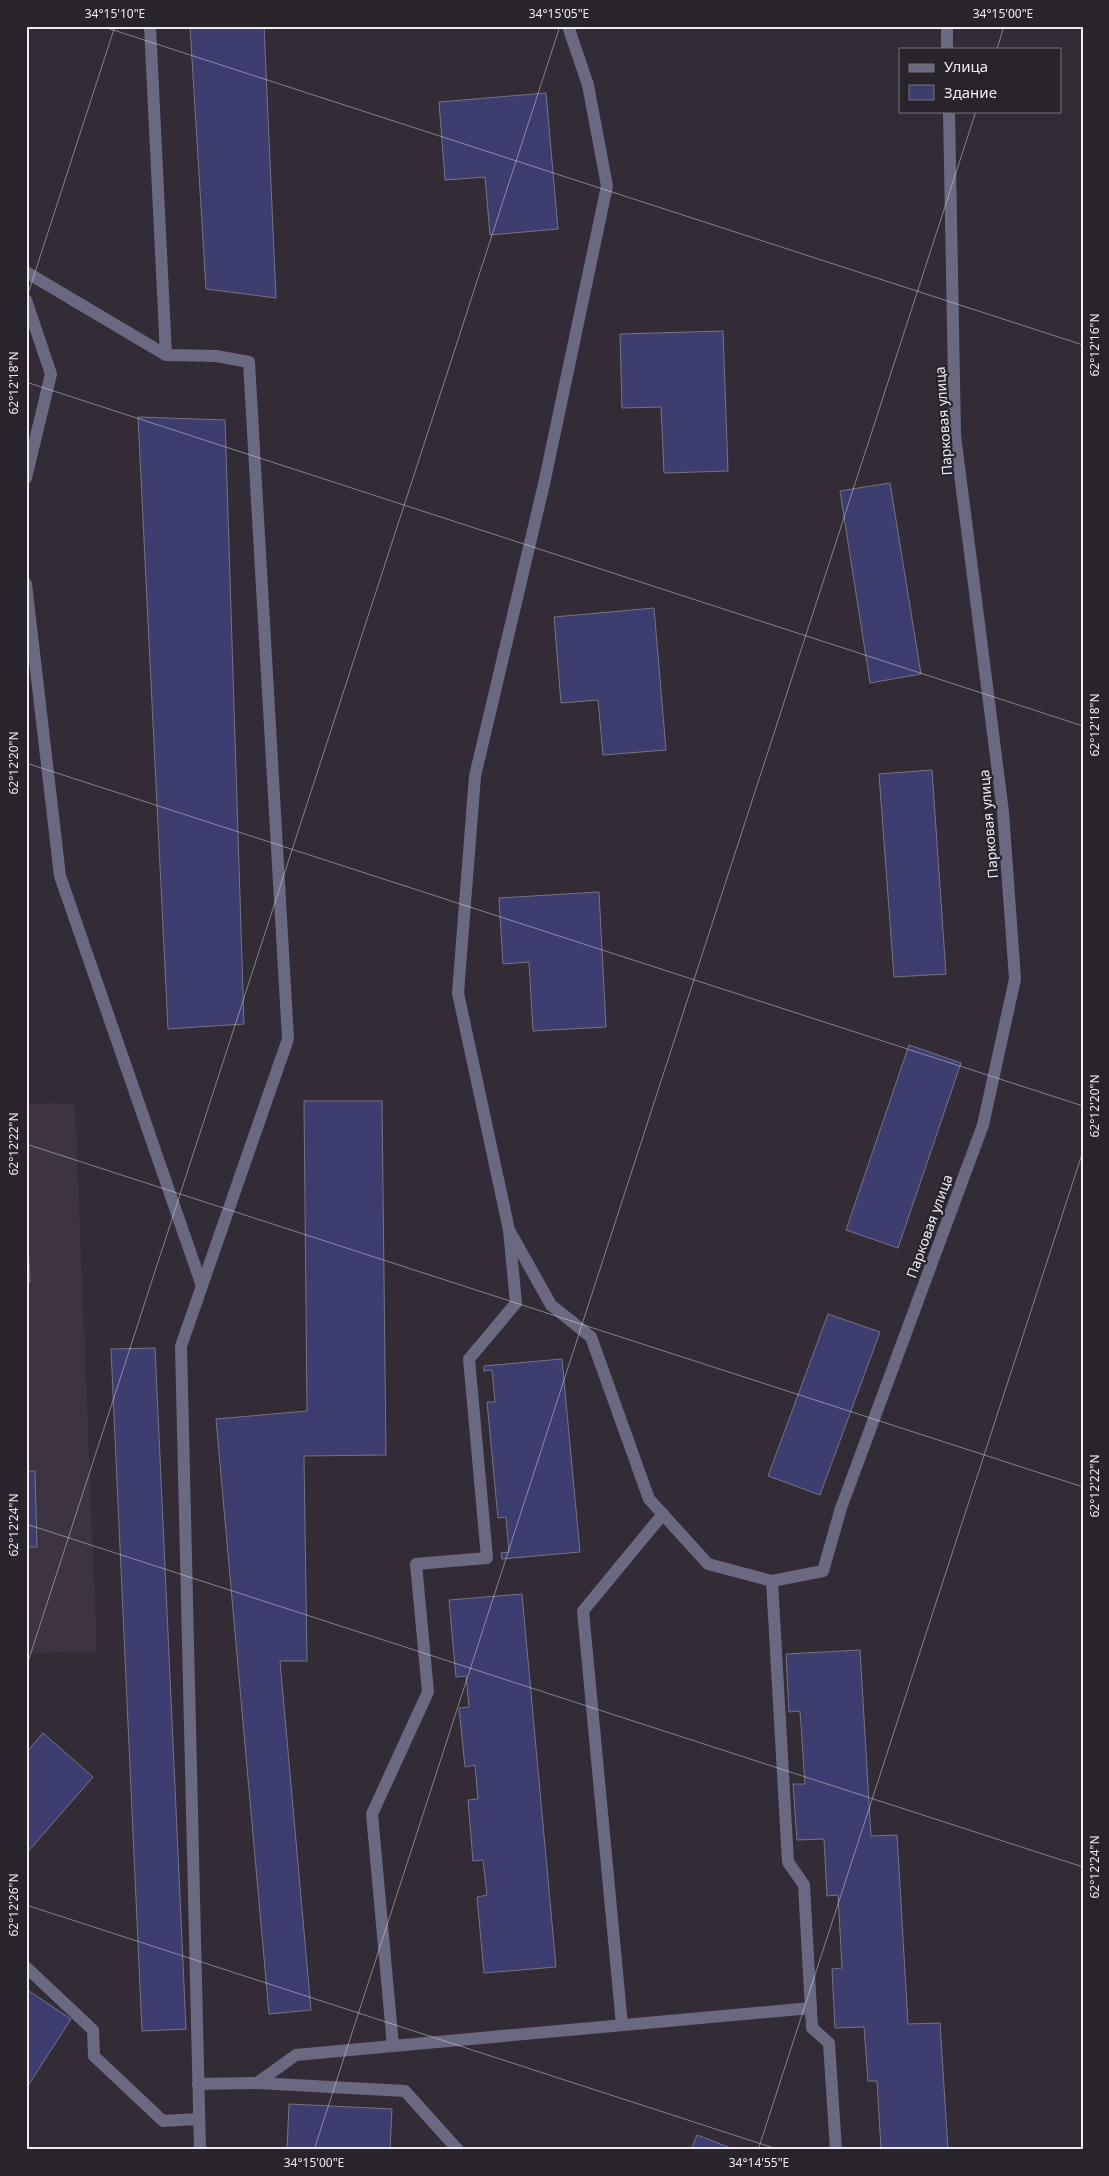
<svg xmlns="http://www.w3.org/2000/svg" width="1109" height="2176" font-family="'Noto Sans',sans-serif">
<rect width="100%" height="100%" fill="#332c37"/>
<path fill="#3d3343" d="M54,1103L75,1104L97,1651L26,1654V1104Z"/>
<g fill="#3d3d6f" stroke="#747582">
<path d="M190,26H264L276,298L206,289Z"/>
<path d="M546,93L558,229L490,235L485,177L445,180L439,102Z"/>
<path d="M723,331L728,471L664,473L661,407L622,408L620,334Z"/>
<path d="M138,417L225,420L244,1024L168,1029Z"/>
<path d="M890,483L921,674L870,683L840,491Z"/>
<path d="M654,608L666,750L603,755L598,700L561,703L554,617Z"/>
<path d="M932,770L946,974L894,977L879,774Z"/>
<path d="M599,892L606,1027L533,1031L529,962L503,964L499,898Z"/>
<path d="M909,1045L961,1063L898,1248L846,1230Z"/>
<path d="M304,1101H382L386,1455L304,1456L307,1661H280L311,2010L269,2014L216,1419L307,1411Z"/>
<path d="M26,1206L30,1282H26Z"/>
<path d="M828,1314L880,1332L820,1495L768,1476Z"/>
<path d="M155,1348L186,2029L142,2031L111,1349Z"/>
<path d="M562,1359L580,1552L502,1559L501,1553L509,1552L506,1517L498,1518L487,1402H495L492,1370L484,1371V1366Z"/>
<path d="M26,1471H35L37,1547H26Z"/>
<path d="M522,1594L556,1967L484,1973L477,1897L487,1895L483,1860L473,1861L468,1800L478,1799L475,1765L465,1767L459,1708L469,1707L466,1676L456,1677L449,1600Z"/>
<path d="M860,1650L871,1836L897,1835L908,2024L940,2023L948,2150H873L881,2149L877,2081H868L864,2027L835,2028L832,1969L842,1968L838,1895L827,1896L824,1839L797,1840L793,1784H805L800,1711L789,1712L786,1654Z"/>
<path d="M43,1733L93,1777L26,1854V1753Z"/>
<path d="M26,1989L71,2019L26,2089Z"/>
<path d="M289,2104L392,2109L390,2150H287Z"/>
<path d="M697,2135L736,2150H691Z"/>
</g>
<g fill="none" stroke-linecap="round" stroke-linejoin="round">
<g stroke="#6a6981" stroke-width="12">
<path d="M26,272L166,355"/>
<path d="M26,300L51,374L26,478"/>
<path d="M26,584L60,876L202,1286"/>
<path d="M509,1230L516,1303L469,1359L487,1558L416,1564L428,1692L372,1814L393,2046L811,2008"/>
<path d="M772,1581L788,1862L804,1885L812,2028L829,2043L836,2150"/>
<path d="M26,1967L93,2030L94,2056L163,2121L199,2119"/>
<path d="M622,2025L583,1611L663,1514"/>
<path d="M257,2083L296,2055L393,2046"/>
<path d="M198,2084L257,2083L405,2091L458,2150"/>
</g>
<g stroke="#6a6981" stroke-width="12">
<path d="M150,26L166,355L216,356L249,362L288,1039L181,1346L200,2150"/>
<path d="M568,26L588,85L607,186L544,484L475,776L458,993L509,1230L551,1305L591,1337L649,1499L708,1564L772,1581L823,1571L841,1508L983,1125L1015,979L1003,812L955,435L949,111"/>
<path d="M947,26V49"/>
</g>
</g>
<path fill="none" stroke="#f0ecf3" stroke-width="1" stroke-opacity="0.45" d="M101,26L1083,345M997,49L1004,26M26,300L115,26M26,382L1083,726M26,763L1083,1106M26,1144L1083,1487M26,1524L1083,1867M26,1668L560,26M26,1905L780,2150M314,2150L976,111M758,2150L1083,1151"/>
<g text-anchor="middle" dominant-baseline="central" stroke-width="4.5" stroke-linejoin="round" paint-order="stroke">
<g font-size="14" fill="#f0ecf3" stroke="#29232c">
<text transform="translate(943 421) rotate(-94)">Парковая улица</text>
<text transform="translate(988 824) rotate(-95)">Парковая улица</text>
<text transform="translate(929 1226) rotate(-70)">Парковая улица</text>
</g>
</g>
<rect width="1109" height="2176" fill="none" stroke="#29232c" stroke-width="55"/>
<rect x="899" y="48" width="162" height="65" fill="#29232c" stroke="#79737c"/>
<rect x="909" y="64" width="25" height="8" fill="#6a6981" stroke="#79737c"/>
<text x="944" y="72" font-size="15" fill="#f0ecf3">Улица</text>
<rect x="909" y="85" width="25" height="15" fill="#3d3d6f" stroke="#79737c"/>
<text x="944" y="98" font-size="15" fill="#f0ecf3">Здание</text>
<rect x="28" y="28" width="1054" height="2120" fill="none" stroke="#f0ecf3" stroke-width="2"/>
<g font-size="12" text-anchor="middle" fill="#f0ecf3">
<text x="115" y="18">34°15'10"E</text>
<text x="559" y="18">34°15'05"E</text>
<text x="1003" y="18">34°15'00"E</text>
<text transform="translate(1095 345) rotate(-90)" y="4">62°12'16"N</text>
<text transform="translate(14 383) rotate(-90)" y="4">62°12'18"N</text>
<text transform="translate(1095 725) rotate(-90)" y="4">62°12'18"N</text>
<text transform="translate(14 763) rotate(-90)" y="4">62°12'20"N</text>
<text transform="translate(1095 1106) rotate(-90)" y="4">62°12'20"N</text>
<text transform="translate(14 1144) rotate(-90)" y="4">62°12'22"N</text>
<text transform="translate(1095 1486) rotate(-90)" y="4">62°12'22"N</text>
<text transform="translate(14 1525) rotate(-90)" y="4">62°12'24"N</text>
<text transform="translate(1095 1867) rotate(-90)" y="4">62°12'24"N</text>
<text transform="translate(14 1905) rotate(-90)" y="4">62°12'26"N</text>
<text x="314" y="2167">34°15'00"E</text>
<text x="759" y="2167">34°14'55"E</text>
</g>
</svg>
